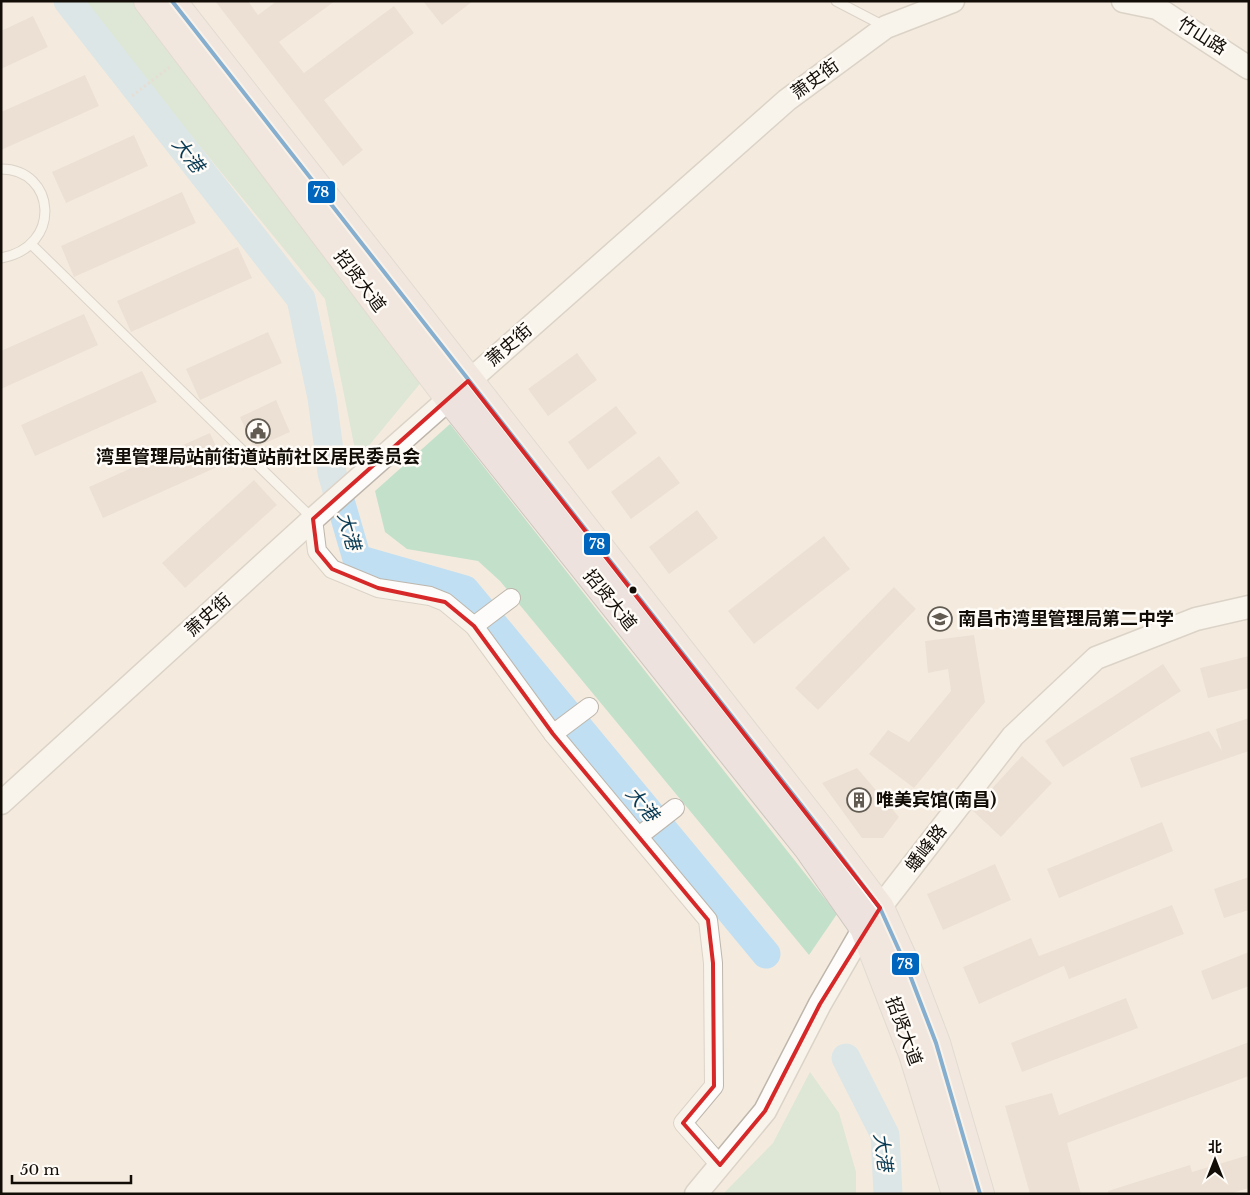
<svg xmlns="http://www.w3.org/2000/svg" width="1250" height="1195" font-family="'Libre Baskerville','Noto Sans SC',serif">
<rect width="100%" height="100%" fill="#f4ebde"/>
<g fill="#c3e0cb">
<path d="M81,1H134L423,380L357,460L325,299Z"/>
<path d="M450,424L837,914L809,955L500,581L478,561L407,549L385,532L375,491Z"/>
<path d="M810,1072L839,1113L856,1172V1194H723L773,1143Z"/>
</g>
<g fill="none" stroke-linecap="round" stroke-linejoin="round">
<g stroke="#c1dff2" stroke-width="29">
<path d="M68,1L301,299L322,398L332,473L357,559L465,590L766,954"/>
<path d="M846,1058L885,1135L888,1194"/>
</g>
</g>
<g fill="#e1d3c5">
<path d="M215,1H248L258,15L277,1H335L279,42L304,73L394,6L414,33L324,100L363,150L343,166Z"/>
<path d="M423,1H473L442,25Z"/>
<path d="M33,16L48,47L1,69V31Z"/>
<path d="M85,75L99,106L1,150V112Z"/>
<path d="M134,135L148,166L66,203L52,172Z"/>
<path d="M182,192L196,223L74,277L61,246Z"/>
<path d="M238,247L252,278L131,332L117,301Z"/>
<path d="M84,314L98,345L1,389V351Z"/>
<path d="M268,332L282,363L200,400L186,369Z"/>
<path d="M577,353L597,380L548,416L528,389Z"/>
<path d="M142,371L157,402L35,456L21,425Z"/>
<path d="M276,400L290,432L254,448L240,417Z"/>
<path d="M616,406L637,433L588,470L568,442Z"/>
<path d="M210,433L224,464L103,518L89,487Z"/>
<path d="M659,456L680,483L631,519L611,492Z"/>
<path d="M254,480L277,505L185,588L162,563Z"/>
<path d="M697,510L718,538L669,574L649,547Z"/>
<path d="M824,536L850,569L754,644L728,611Z"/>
<path d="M894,587L916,609L818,710L795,688Z"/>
<path d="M974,635L985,702L914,788L869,754L888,730L909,742L951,691L948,669L928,673L925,641Z"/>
<path d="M1249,656V688L1208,698L1200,668Z"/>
<path d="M1163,664L1181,691L1063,767L1045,741Z"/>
<path d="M1249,718V751L1141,788L1130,758L1209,731L1222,751L1216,729Z"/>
<path d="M1022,756L1052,783L1001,837L972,810Z"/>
<path d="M857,768L899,817L883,838H862L822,783Z"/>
<path d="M1162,822L1173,851L1059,898L1047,869Z"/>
<path d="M995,864L1011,900L943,930L927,894Z"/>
<path d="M1249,877V910L1224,918L1214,889Z"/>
<path d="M1172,905L1184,934L1069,979L1064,966L979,1004L963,967L1031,938L1039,956Z"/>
<path d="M1249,952V986L1212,1000L1201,971Z"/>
<path d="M1126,998L1138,1028L1022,1072L1011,1043Z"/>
<path d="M1249,1042V1076L1067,1143L1081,1194H1030L1005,1106L1052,1093L1059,1115Z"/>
<path d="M1249,1155V1188L1229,1194H1108V1191L1190,1165L1192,1172Z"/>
</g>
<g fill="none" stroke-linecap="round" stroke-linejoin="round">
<g stroke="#beb6ac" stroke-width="11">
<g id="service">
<path d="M836,1L884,26"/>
<path d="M1,169C56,169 63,247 1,258"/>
<path d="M32,245L313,519"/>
</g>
</g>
<g stroke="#beb6ac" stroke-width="20">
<g id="minor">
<path d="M313,519L317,551L332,569L378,588L430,596L445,602L474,626L553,734L708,920L713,963L714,1086L683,1123L720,1165"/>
<path d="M474,626L511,598"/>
<path d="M553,734L589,707"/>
<path d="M639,836L675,808"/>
</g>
</g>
<g stroke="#beb6ac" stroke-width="25">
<g id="tertiary">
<path d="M1123,1L1157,8L1249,68"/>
<path d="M1,803L313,519L787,100L886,27L953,1"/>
<path d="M696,1194L765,1111L820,1004L864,928L1013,736L1096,658L1196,619L1249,607"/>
</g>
</g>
<g stroke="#ccc7c1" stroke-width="30">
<g id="primary">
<path d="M148,1L449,398L808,848L864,928L913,1054L956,1194"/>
<path d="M172,1L824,834L880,908L908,970L936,1043L980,1194"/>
</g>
</g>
<path stroke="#d2cfcb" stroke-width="3" stroke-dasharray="2.5 2.5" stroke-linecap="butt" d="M132,96L171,66"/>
<use href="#service" stroke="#fdfcfa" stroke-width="9"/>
<use href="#minor" stroke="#fdfcfa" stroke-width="18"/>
<use href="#tertiary" stroke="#fdfcfa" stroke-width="22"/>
<use href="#primary" stroke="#ede2dd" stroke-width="28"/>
<g stroke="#fffbf7" stroke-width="8">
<path id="bus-1" d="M172,1L824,834L880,908L908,970L936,1043L980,1194"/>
</g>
<use href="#bus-1" stroke="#0065bd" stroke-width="4"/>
</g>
<path d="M0 0H1250V1195H0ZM468,381L880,908L820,1004L765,1111L720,1165L683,1123L714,1086L713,963L708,920L553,734L474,626L445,602L378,588L332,569L317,551L313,519Z" fill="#f4ebde" fill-opacity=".55" fill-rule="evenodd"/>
<path fill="none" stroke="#d62828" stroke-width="4" stroke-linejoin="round" d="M468,381L880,908L820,1004L765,1111L720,1165L683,1123L714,1086L713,963L708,920L553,734L474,626L445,602L378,588L332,569L317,551L313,519Z"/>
<defs>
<g id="civic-ring" transform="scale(1.25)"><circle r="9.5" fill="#fffbf7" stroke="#615b52" stroke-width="1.5"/><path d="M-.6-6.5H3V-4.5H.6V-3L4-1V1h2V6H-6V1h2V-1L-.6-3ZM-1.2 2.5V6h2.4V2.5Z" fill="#615b52"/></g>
<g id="school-ring" transform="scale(1.25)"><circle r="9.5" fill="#fffbf7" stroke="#615b52" stroke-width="1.5"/><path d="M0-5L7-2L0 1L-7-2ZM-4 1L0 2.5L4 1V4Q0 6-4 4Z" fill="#615b52"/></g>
<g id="building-ring" transform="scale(1.25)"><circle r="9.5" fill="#fffbf7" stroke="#615b52" stroke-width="1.5"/><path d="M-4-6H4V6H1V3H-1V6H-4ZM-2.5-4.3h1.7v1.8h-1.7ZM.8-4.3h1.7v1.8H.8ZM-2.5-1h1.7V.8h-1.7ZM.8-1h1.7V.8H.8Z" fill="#615b52"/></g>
</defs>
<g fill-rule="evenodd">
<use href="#civic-ring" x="258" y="431"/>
<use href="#school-ring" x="940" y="619"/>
<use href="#building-ring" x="859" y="800"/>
</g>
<circle fill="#120d06" stroke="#fffbf7" stroke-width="2" cx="633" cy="590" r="4.5"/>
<g text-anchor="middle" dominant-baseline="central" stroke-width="5" stroke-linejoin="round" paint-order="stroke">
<g font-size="18" fill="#120d06" stroke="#fffbf7">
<text transform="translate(1202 36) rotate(32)">竹山路</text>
<text transform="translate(815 79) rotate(-36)">萧史街</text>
<text transform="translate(360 281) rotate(53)">招贤大道</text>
<text transform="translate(509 345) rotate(-41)">萧史街</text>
<text transform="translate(610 600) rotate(51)">招贤大道</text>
<text transform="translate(208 615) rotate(-42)">萧史街</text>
<text transform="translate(926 848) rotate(-52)">蟠峰路</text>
<text transform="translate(904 1031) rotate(70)">招贤大道</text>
</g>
<g font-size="18" font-weight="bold" fill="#120d06" stroke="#fffbf7" text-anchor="start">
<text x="258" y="457" text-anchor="middle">湾里管理局站前街道站前社区居民委员会</text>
<text x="958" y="619">南昌市湾里管理局第二中学</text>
<text x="876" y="800">唯美宾馆(南昌)</text>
</g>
<g font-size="19" font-style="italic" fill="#093b55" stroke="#fffbf7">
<text transform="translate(188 155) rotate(52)">大港</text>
<text transform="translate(349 531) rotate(74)">大港</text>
<text transform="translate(642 804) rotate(50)">大港</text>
<text transform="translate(883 1152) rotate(82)">大港</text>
</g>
</g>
<g stroke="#fffbf7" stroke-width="2">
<rect x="307" y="180" width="29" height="24" rx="5" fill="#0065bd"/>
<rect x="583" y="532" width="28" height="24" rx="5" fill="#0065bd"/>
<rect x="891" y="952" width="29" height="24" rx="5" fill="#0065bd"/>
</g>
<g font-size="14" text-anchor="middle" font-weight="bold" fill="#fff">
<text x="321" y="197">78</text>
<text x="597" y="549">78</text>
<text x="905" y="969">78</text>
</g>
<rect width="1250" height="1195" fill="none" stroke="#120d06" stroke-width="5"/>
<g transform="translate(1215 1160)" stroke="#fffbf7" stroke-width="4" paint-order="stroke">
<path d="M0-4L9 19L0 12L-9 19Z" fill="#120d06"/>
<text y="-8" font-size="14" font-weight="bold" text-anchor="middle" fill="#120d06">北</text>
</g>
<path d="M12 1175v8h119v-8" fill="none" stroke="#120d06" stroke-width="2.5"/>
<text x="20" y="1175" font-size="15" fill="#120d06" stroke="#fffbf7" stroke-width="4" paint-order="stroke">50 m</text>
</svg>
